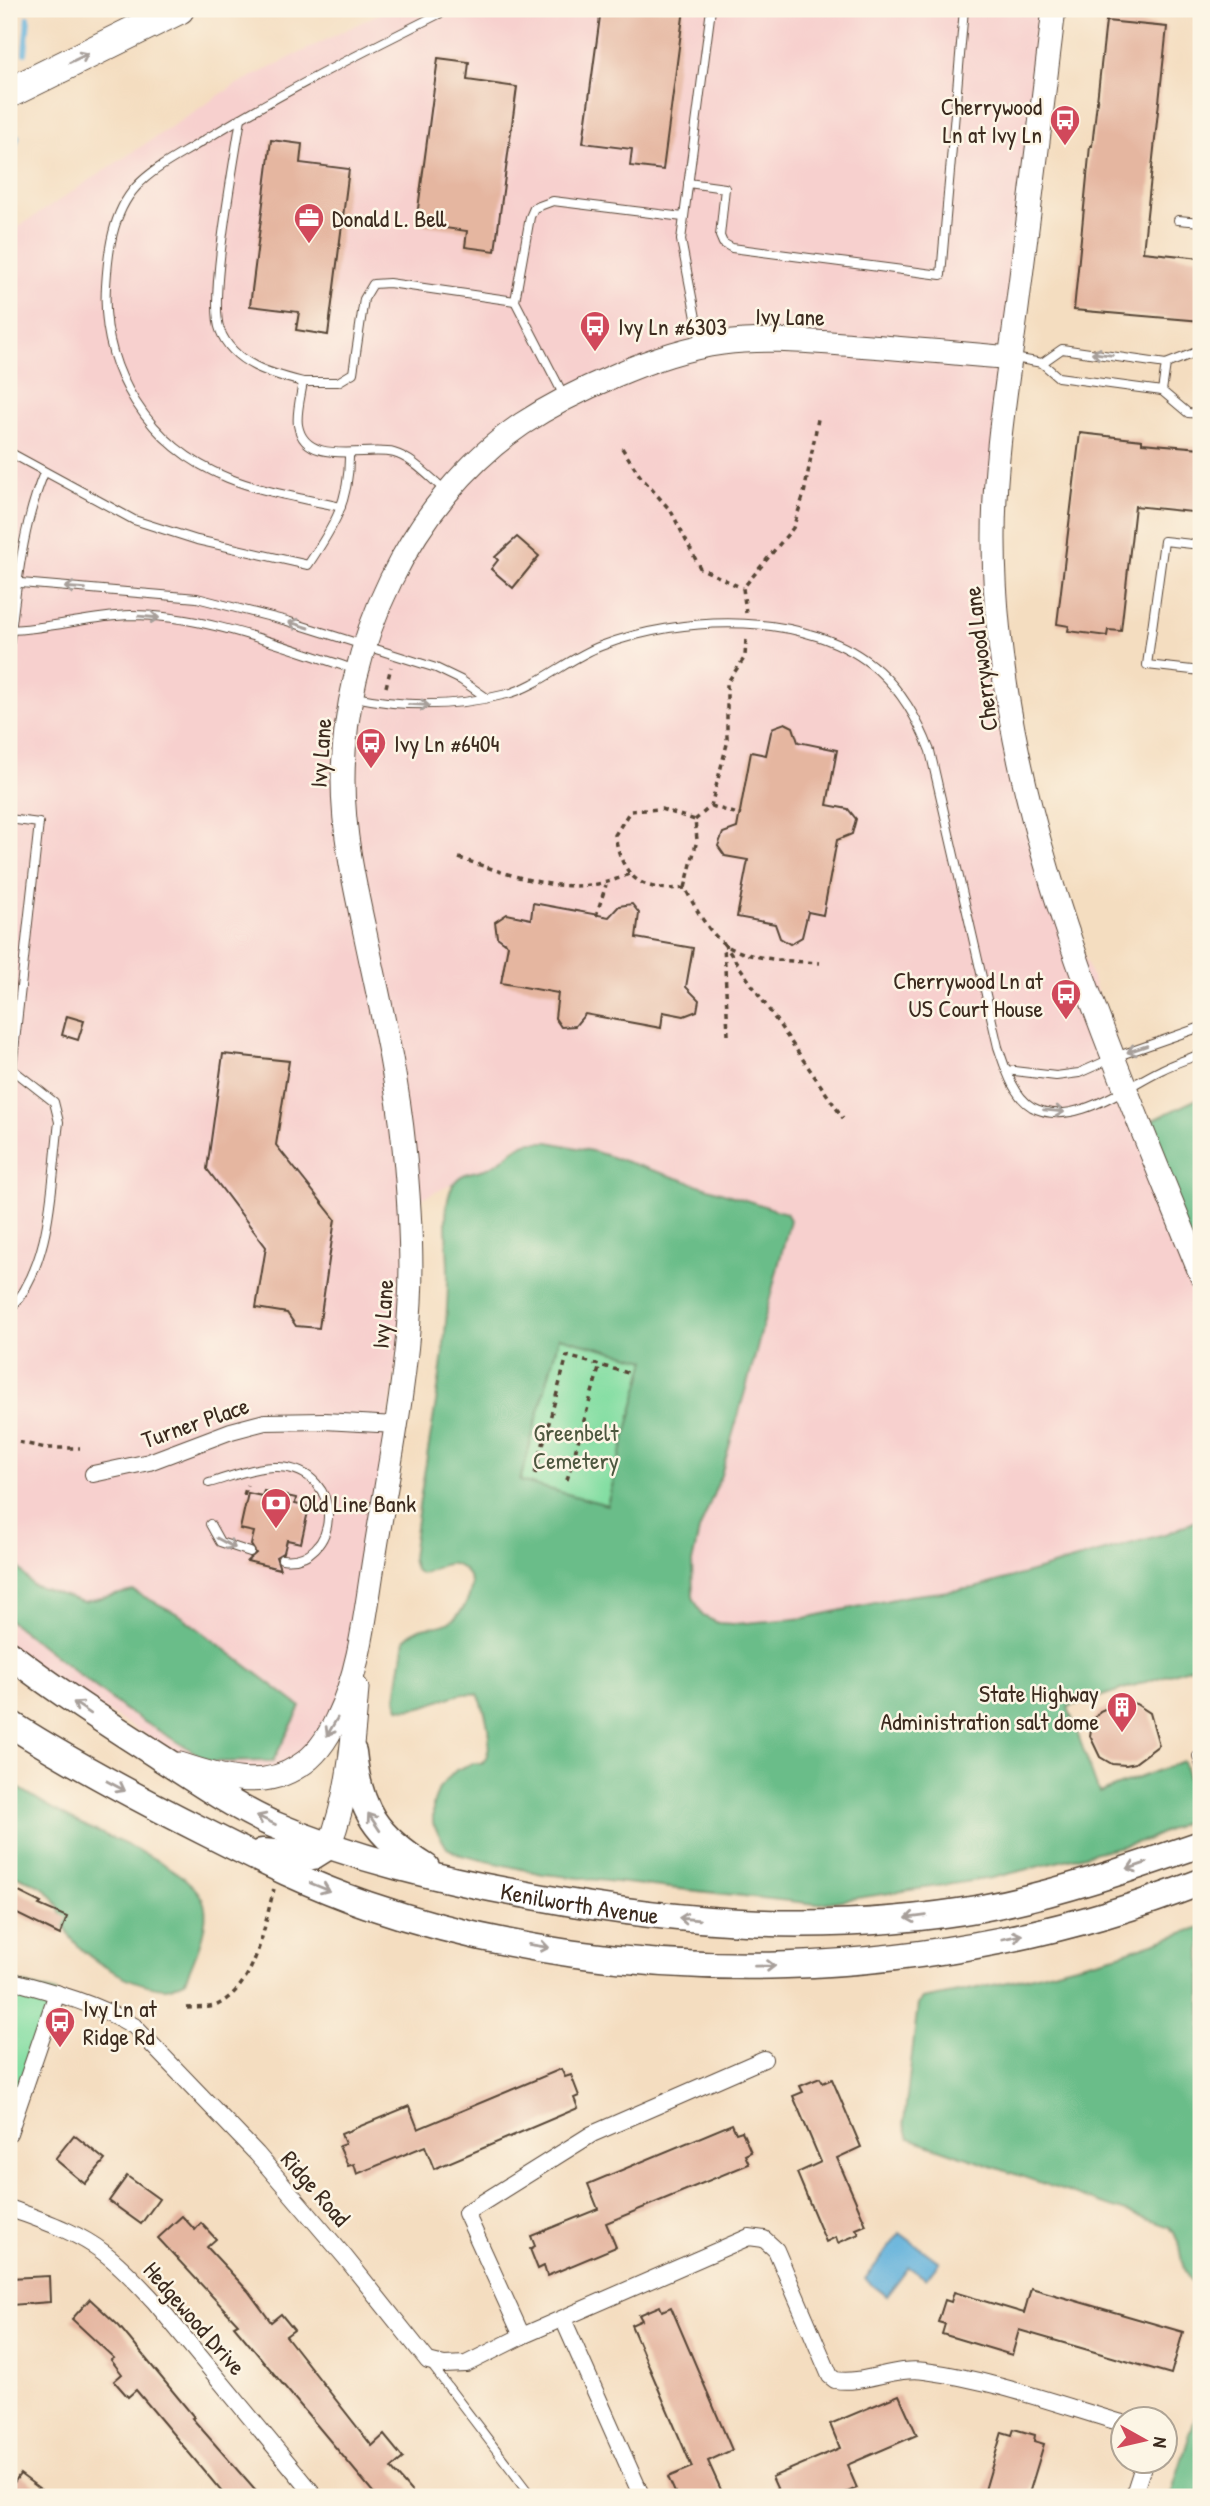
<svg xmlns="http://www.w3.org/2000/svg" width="1210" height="2506" font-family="'Patrick Hand',sans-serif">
<rect width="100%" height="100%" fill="#fcf5e5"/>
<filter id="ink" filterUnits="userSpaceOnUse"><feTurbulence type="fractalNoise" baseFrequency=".0143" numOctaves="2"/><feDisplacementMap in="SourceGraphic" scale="14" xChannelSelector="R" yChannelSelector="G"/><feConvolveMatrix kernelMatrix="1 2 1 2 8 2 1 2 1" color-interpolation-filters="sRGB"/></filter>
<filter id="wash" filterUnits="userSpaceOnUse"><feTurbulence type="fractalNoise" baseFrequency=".00686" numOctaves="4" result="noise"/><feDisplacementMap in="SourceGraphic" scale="28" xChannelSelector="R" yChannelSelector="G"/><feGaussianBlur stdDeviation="1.57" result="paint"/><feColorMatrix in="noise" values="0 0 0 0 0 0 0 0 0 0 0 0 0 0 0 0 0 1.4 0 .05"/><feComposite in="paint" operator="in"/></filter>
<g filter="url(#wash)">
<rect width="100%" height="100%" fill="#f4ddc0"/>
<path fill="#f7d0ce" d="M388,9H1054L994,536L1030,809L1201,1275V1519L1168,1533L975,1588L908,1596L805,1618L734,1624L718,1623L703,1616L693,1597L692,1562L699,1531L721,1475L754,1360L790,1220L786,1213L596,1152L515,1146L501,1162L409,1204L411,1271L347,1693L299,1767L212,1774L9,1654V233L235,85Z"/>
<g fill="#84dea3" stroke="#608460" stroke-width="2">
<path d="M559,1337L646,1360L607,1505L520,1482Z"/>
<path d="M9,1980L57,1993L9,2133Z"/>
</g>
<g fill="#6bbd89" stroke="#537454" stroke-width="2" fill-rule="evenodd">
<path d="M1201,1097V1275L1142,1125Z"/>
<path d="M529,1142H549L596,1152L786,1213L790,1220L754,1360L721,1475L699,1531L692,1562L693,1597L703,1616L718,1623L734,1624L805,1618L908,1596L975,1588L1168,1533L1201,1519V1664L1068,1707L1099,1793L1183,1761L1197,1811L1194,1818L1146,1840L992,1878L816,1904L543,1874L461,1855L447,1848L433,1824V1805L439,1788L456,1770L473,1763L482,1764C496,1748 486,1711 478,1694C448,1690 428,1713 399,1708L396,1698L405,1639C427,1619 433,1632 449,1622C464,1613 480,1586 465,1571C449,1555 437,1570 420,1574L415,1570L412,1559C422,1462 449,1367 448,1269C448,1245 441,1207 453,1185C461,1170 478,1173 490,1167C506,1160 512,1147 529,1142ZM559,1337L646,1360L607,1505L520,1481Z"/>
<path d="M9,1555L32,1585L83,1602L133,1591L180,1615L301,1707L273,1761L211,1762L126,1711L9,1620Z"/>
<path d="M9,1782C32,1796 55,1811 79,1823C110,1839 192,1868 204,1903C211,1925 193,1961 185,1981C179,1983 171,1988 165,1988C133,1986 81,1959 66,1929C60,1916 61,1905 47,1891C39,1883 20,1878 9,1873Z"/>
<path d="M1201,1927V2291C1173,2270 1187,2248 1170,2227L909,2138L904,2122L918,2004L923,1999L1013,1981L1120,1954Z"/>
<path d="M1201,2399V2497H1170Z"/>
</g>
<path fill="#60b1db" stroke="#4e6e7c" stroke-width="2" d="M900,2233L939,2262L926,2279L909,2267L887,2296L865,2279Z"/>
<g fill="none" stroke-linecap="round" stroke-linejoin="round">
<g stroke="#60b1db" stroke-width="6">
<path d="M25,53L28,18"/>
<path d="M9,164L17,137"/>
</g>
</g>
<g id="blocks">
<g fill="#e5b6a0">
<path d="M601,9H684L663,170L630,166L632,149L583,143Z"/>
<path d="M1106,21L1167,27L1143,252L1201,258V321L1074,310L1090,146H1092Z"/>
<path d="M438,58L469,62L467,80L517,87L495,251L465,247L467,231L416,224Z"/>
<path d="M271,140L302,144L300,163L349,169L328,335L296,330L299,312L250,306Z"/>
<path d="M1080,433L1142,440V443L1201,448V513L1135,506L1121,631L1108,630L1107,636L1068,631L1069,626L1057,624Z"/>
<path d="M517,537L539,556L513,588L491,569L498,560L495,557Z"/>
<path d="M785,723L793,727L798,742L837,750L827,805L848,809L856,819L852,834L837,840L823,915L808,912L802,937L790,944L780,938L775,924L737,917L748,860L725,856L718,846L723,833L737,828L751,752L766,755L771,732L774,727Z"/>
<path d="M533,903L609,917L619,906L632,904L639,913L636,938L693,948L686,987L699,1000L697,1011L684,1016L663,1012L661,1028L585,1014L575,1026L561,1027L555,1018L558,993L501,983L508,945L497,937L495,922L507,914L531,919Z"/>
<path d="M67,1016L84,1021L78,1040L62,1035Z"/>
<path d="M223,1054L289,1061L276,1145L335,1219L319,1328L296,1326L287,1313L256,1308L266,1247L207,1169Z"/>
<path d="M264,1491L296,1498L295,1504L309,1507L301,1543L287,1540L284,1552L276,1557L280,1569L247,1561L256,1553L251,1545L254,1532L240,1529L248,1493L262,1496Z"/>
<path d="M1122,1701L1136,1704L1150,1713L1159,1745L1135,1763L1126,1765L1112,1764L1100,1757L1090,1736L1092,1722L1100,1711Z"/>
<path d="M9,1887L41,1903L39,1905L67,1917L60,1935L9,1910Z"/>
<path d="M561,2069L565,2077L571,2075L579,2096L574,2098L578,2108L434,2169L425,2146L357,2174L354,2164L348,2166L339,2146L345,2144L341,2134L409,2106L418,2129Z"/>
<path d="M820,2078L823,2083L832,2079L861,2147L837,2158L866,2225L856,2229L859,2234L838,2243L836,2237L826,2242L797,2173L821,2162L793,2096L803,2092L800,2086Z"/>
<path d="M732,2124L736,2133L742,2131L751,2152L745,2155L749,2164L606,2223L616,2247L547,2276L544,2266L538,2269L530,2249L535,2246L531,2236L598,2209L588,2184Z"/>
<path d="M74,2135L105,2160L85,2184L55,2159Z"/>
<path d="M127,2176L159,2199L141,2224L109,2201Z"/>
<path d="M182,2216L195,2230L201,2223L216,2239L207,2247L248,2291L271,2322L281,2314L294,2330L286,2336L372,2446L384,2435L403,2458L391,2468L416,2497H377L234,2326L238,2324L158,2238Z"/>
<path d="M49,2276L50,2302L11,2305L10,2278Z"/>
<path d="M1031,2288L1183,2332L1171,2374L1019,2330L1012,2355L942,2334L945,2324L938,2322L945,2300L951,2302L954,2292L1024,2313Z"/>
<path d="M90,2299L119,2326L194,2417L192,2418L261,2497H226L136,2390L128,2397L114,2381L122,2374L111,2360L114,2358L72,2319Z"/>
<path d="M660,2306L662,2311L671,2307L732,2450L708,2461L722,2492L709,2497H677L668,2477L692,2467L631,2325L642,2320L639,2315Z"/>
<path d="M899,2395L917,2435L847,2465L857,2488L836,2497H781L772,2477L840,2448L830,2424Z"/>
<path d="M1014,2429L1035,2435L1034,2441L1044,2444L1028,2497H983L1002,2432L1012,2435Z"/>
<path d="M20,2474L51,2497H9V2490Z"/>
</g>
</g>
</g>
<g filter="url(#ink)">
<use href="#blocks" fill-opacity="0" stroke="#574536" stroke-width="2"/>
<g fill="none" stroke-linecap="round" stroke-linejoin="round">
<g stroke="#574536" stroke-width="10">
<g id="lane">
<path d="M241,118C235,158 208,300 220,330C233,364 271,374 303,382"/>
<path d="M688,183L725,188L720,236L723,243L732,248L941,275L964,9"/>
<path d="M1178,220L1201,222"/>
<path d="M701,344L681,240L711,9"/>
<path d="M1014,358L1042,363L1058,377L1162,391L1188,413L1201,414"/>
<path d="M1042,363L1062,349L1166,364L1194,353L1201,354"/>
<path d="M1162,391L1166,364"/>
<path d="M564,396L515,301L530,217L534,208L553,201L683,217"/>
<path d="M9,452L134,520L197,540L308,565C334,526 350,501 349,453"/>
<path d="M446,491C431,479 413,458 394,453C367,446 305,468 298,425C296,413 301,395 303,382H338L353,373L364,299L373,284L389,283L515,301"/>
<path d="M341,507C304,499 263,492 228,478C149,447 101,370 106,286C108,253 112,213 136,187C154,167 183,154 206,139C284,91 367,50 449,9"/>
<path d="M1201,545L1164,541L1147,665L1201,671"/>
<path d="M9,582L197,598L287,621L436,668L461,680L487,698"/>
<path d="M9,630C50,629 90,616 131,615C207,615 283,647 354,669"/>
<path d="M9,647C17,588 21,529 44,473"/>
<path d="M355,697C407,708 455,707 507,694C537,687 569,658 601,646C681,615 811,609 879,671C903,693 919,722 930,751L998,1047C1005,1067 1013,1096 1032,1107C1073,1129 1125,1087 1161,1070C1174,1063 1188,1059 1201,1054"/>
<path d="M9,819L39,823L12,1069L54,1102L59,1122C51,1184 53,1263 9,1311"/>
<path d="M1006,1070L1056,1076L1079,1073L1115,1057L1201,1027"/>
<path d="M209,1483C231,1477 255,1466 278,1467C349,1470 339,1567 282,1559"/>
<path d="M210,1524L220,1542L250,1552"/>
<path d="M1197,1756L1201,1769"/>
<path d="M430,2363L532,2497"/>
</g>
</g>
<g stroke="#574536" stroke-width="18">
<g id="street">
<path d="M93,1474L149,1462L231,1431L265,1422L324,1421L396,1425"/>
<path d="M9,1980C53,1992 95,2003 134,2026L257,2154L345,2257L428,2361L444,2365L466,2364L522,2336L749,2237L764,2239L776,2250L830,2376L835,2380C864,2385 895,2366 925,2371C992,2380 1058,2404 1122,2423"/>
<path d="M9,2133L57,1993"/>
<path d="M9,2208C40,2220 76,2231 103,2252C122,2266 138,2284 154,2301L316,2497"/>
<path d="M563,2319L642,2497"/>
<path d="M522,2336L466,2213L592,2134L764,2059"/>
<path d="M1133,2497L1145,2460"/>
</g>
</g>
<g stroke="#574536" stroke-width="25">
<g id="secondary">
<path d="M1054,9C1042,109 1030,208 1017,308C1007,384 994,459 994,536C993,796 1106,1038 1201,1275"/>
<path d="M180,1764C219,1777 262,1791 299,1766C316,1756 329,1736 337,1718C362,1666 366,1604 376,1547C389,1466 406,1384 410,1302C413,1250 409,1198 404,1147C397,1075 380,1004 365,933C354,883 343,832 343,780C343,647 410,500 522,424C551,405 583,389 614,376C648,361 685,348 722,343C767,337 812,342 856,345C908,349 959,353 1011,358"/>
<path d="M329,1846C349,1795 353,1742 357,1688"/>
</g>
</g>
<g stroke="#574536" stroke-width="29">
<g id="primary">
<path id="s1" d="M9,1654C58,1692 109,1724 161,1758C197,1781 231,1805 270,1823C354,1859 443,1880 533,1896C682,1924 831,1935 982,1908C1057,1894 1129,1869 1201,1844"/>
<path d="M9,1723C73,1764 139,1799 207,1833C260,1860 312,1886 368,1905C630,1995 944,1983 1201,1882"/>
<path d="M353,1752C359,1810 376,1836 426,1867"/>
<path d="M262,1852L313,1856L329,1846"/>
</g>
</g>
<g stroke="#574536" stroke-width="32">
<path id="highway" d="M9,93L179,9"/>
</g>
<g stroke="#574536" stroke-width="3.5" stroke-dasharray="5 5" stroke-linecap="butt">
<path d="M622,448L640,476L671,511L700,568L742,588"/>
<path d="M746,613L743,588L793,528L804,494L818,419"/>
<path d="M386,687L391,667"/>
<path d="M711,806L741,815"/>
<path d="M695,820L711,806L727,744V683L745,657L746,638"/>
<path d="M459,858C515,876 572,901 629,874"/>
<path d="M685,888C641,892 622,878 615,835L630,811L661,809L695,820L697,840L685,888C695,907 706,929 723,943C744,960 793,961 820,963"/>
<path d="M596,916L606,885"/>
<path d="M728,1035L724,944L843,1118"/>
<path d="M9,1440L46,1448H80"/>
<path d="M535,1474L567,1356L628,1373"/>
<path d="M567,1480L600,1365"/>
<path d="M244,1495L247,1485"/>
<path d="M187,2008C196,2007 211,2009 219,2004C258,1982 263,1928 274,1889"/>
</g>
<use href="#lane" stroke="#fff" stroke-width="8"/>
<use href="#street" stroke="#fff" stroke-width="16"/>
<use href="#secondary" stroke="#fff" stroke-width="23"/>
<use href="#primary" stroke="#fff" stroke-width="26"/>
<use href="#highway" stroke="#fff" stroke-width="30"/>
</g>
<defs><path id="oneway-shaft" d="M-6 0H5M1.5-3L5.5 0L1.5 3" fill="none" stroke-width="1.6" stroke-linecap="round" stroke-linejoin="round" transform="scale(1.75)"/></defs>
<g stroke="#a79f9a">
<use href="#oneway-shaft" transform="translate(79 58) rotate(-26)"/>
<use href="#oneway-shaft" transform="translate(1102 354) rotate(-172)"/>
<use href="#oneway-shaft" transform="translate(75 588) rotate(-176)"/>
<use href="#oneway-shaft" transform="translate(149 617) rotate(5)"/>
<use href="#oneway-shaft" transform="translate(299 625) rotate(-163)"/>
<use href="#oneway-shaft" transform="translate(419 705) rotate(3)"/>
<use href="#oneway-shaft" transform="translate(1137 1049) rotate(161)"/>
<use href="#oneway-shaft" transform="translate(1054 1111) rotate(6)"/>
<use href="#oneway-shaft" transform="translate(226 1543) rotate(29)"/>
<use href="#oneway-shaft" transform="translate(82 1708) rotate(-146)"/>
<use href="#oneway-shaft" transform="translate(332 1727) rotate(120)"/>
<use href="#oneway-shaft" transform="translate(116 1786) rotate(28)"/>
<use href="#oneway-shaft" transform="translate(266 1820) rotate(-155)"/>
<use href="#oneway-shaft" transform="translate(374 1822) rotate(-124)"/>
<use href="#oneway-shaft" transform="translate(1137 1866) rotate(161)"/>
<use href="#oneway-shaft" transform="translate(320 1887) rotate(22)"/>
<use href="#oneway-shaft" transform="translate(916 1917) rotate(172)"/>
<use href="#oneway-shaft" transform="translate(689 1919) rotate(-175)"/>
<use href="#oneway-shaft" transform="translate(1012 1937) rotate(-12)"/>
<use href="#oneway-shaft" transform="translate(539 1946) rotate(9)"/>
<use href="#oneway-shaft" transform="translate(765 1966) rotate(-1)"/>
</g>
</g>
<defs>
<g id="bus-pin" transform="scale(1.575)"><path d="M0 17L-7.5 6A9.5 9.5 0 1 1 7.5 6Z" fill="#d1495b" stroke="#fcf5e5"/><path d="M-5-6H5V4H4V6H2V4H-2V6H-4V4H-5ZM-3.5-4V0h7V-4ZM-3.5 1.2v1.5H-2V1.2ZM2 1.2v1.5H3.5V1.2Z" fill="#fff"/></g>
<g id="office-pin" transform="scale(1.575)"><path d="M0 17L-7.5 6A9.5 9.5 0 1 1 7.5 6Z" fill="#d1495b" stroke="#fcf5e5"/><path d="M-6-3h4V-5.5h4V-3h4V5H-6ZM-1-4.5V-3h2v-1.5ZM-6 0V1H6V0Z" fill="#fff"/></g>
<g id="bank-pin" transform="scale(1.575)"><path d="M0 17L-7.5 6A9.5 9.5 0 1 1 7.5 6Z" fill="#d1495b" stroke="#fcf5e5"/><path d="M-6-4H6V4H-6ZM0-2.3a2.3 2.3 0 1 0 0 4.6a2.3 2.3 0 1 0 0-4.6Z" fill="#fff"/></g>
<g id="building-pin" transform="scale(1.575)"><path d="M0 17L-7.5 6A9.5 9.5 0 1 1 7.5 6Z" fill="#d1495b" stroke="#fcf5e5"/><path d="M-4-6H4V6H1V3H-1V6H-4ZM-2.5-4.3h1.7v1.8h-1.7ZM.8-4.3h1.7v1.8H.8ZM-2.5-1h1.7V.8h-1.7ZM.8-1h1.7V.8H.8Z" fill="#fff"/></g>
</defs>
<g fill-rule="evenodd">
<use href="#bus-pin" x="1065" y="120"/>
<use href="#office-pin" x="309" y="218"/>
<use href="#bus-pin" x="595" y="326"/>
<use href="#bus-pin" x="371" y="743"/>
<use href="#bus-pin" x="1066" y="994"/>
<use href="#bank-pin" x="276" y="1503"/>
<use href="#building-pin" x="1122" y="1707"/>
<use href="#bus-pin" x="60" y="2022"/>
</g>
<g text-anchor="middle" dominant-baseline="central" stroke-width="5" stroke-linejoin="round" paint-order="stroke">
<g font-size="24" fill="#3b2a1e" stroke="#fcf5e5" text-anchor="start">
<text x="1042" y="106" text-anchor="end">Cherrywood<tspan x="1042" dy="28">Ln at Ivy Ln</tspan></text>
<text x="332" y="218">Donald L. Bell</text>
<text x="618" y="326">Ivy Ln #6303</text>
<text x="394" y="743">Ivy Ln #6404</text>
<text x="1043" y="980" text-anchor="end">Cherrywood Ln at<tspan x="1043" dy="28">US Court House</tspan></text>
<text x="299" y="1503">Old Line Bank</text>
<text x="1099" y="1693" text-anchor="end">State Highway<tspan x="1099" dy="28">Administration salt dome</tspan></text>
<text x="83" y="2008">Ivy Ln at<tspan x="83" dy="28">Ridge Rd</tspan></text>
</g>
<g font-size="24" fill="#3b2a1e" stroke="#fcf5e5">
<text transform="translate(790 316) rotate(1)">Ivy Lane</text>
<text transform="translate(980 659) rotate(-97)">Cherrywood Lane</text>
<text transform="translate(320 753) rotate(-86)">Ivy Lane</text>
<text transform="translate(382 1314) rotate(-86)">Ivy Lane</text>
<text transform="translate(195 1422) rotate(-19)">Turner Place</text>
<text stroke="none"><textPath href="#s1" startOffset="632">Kenilworth Avenue</textPath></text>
<text transform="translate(316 2188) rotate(49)">Ridge Road</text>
<text transform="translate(195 2318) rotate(49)">Hedgewood Drive</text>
</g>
<g font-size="24" fill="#4d573f" stroke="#fcf5e5">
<text x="576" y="1432">Greenbelt<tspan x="576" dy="28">Cemetery</tspan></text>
</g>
</g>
<rect width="1210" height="2506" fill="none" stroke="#fcf5e5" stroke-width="35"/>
<g transform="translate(1144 2440) rotate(98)"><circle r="33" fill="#fcf5e5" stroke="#afa495" stroke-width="2"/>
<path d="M0-5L12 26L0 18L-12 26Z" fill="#d1495b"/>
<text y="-10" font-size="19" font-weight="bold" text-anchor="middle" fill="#3b2a1e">N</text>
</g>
</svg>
